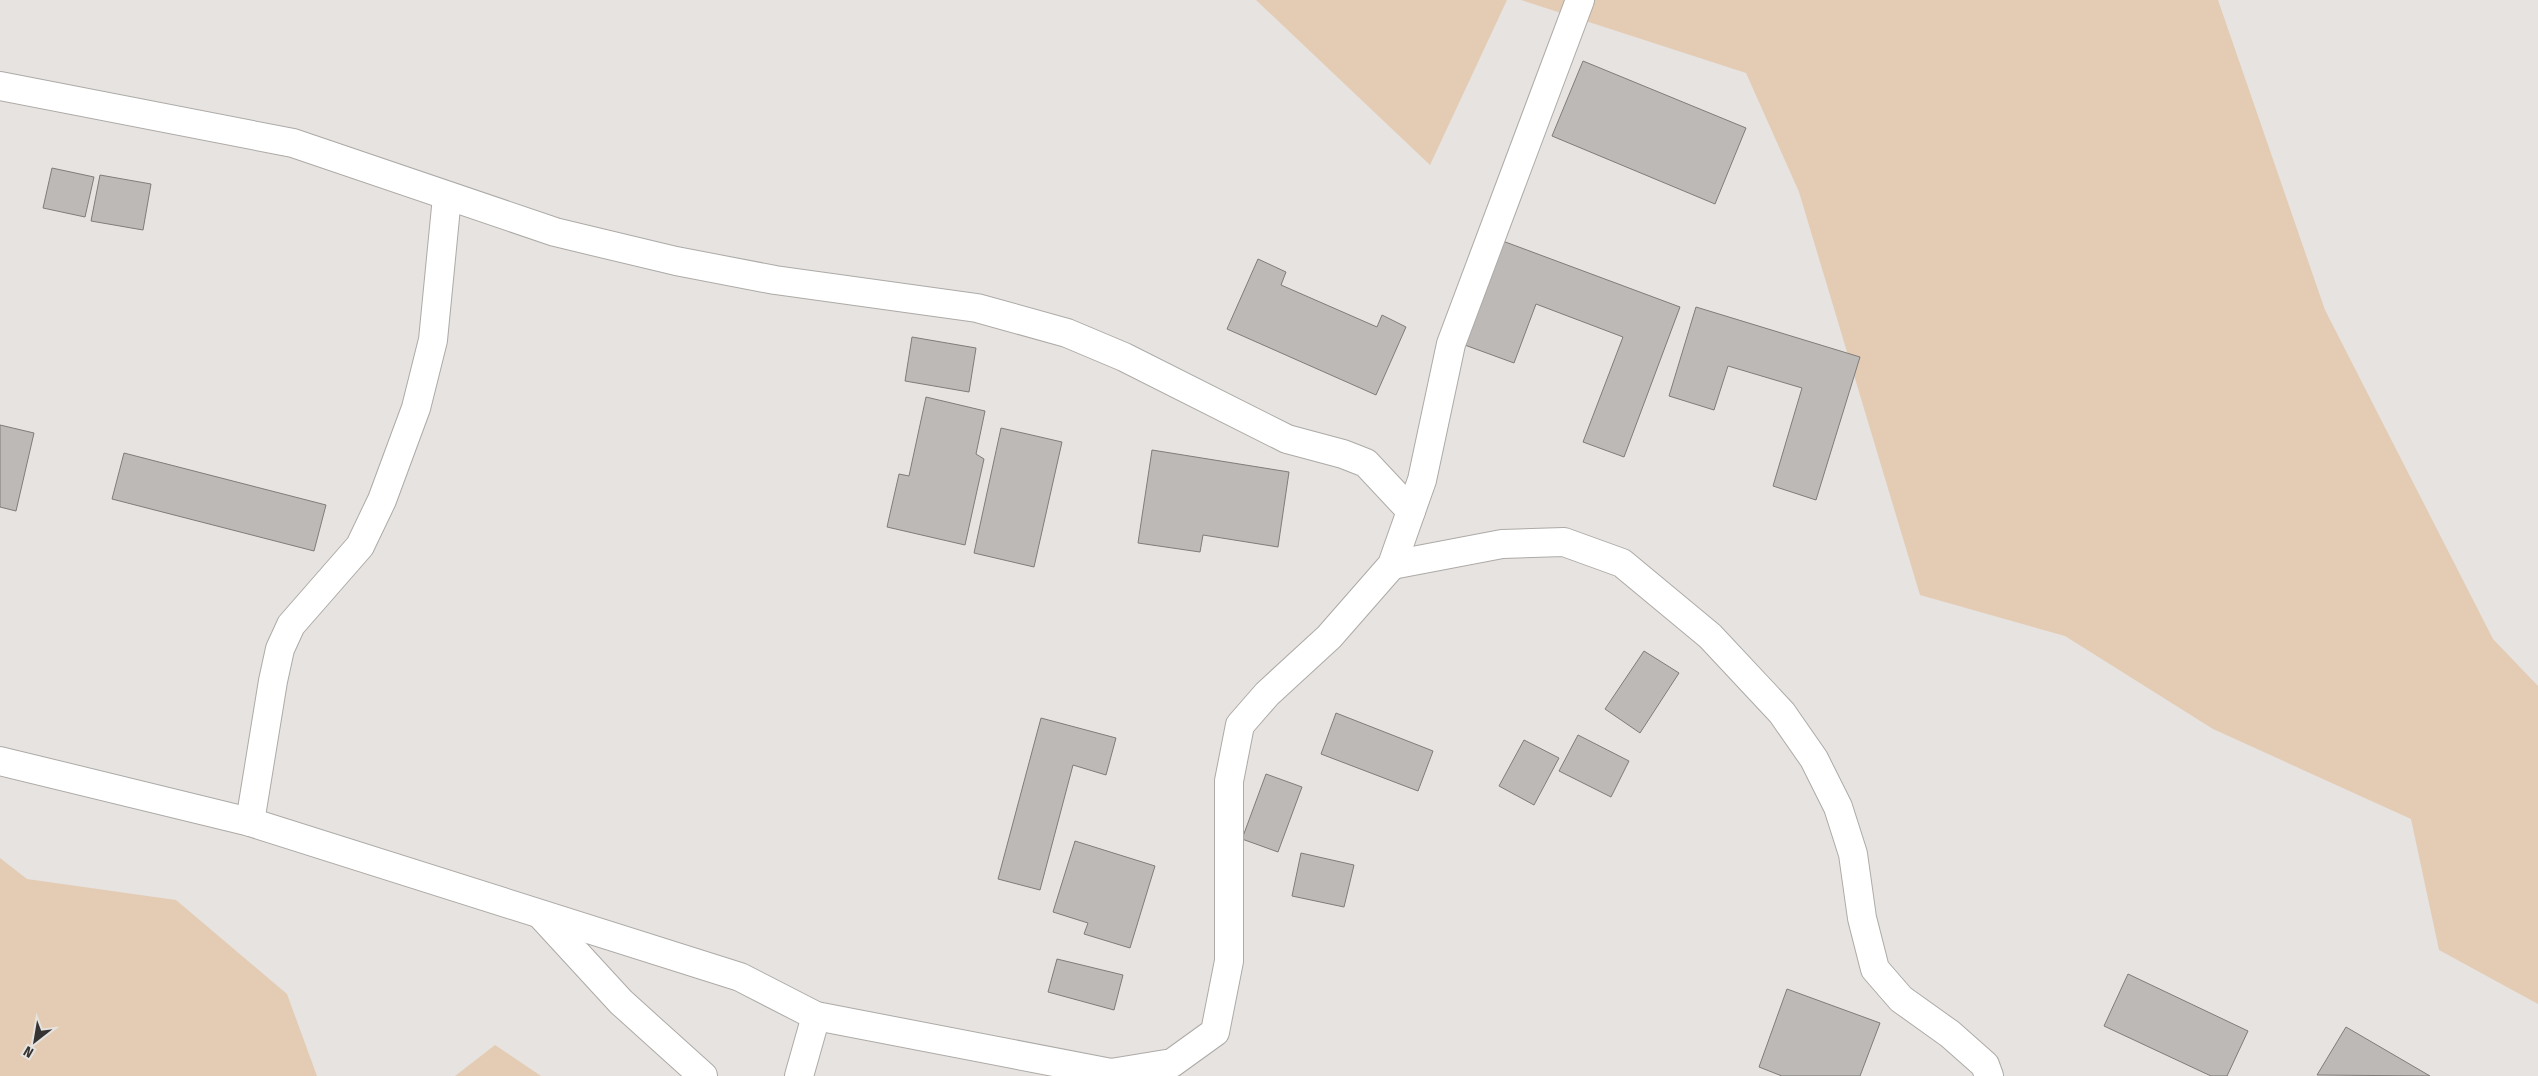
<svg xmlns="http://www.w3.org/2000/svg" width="2538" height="1076" font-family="'Fira Sans Condensed',sans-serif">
<rect width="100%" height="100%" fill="#e6e3e0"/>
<g fill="#e4ccb4">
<path d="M1256,0H1507L1430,165Z"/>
<path d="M1521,0H2218L2325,310L2493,639L2538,686V1004L2439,950L2411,819L2213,729L2065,636L1920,595L1799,192L1746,73Z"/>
<path d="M0,858L27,879L176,900L287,994L317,1076H0Z"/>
<path d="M495,1045L541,1076H455Z"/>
</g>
<g fill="#bcb9b6" stroke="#7f7c7a">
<path d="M1583,61L1746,128L1715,204L1552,136Z"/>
<path d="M52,168L94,177L85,217L43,208Z"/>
<path d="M100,175L151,184L143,230L91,221Z"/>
<path d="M1500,240L1680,307L1624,457L1583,442L1623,337L1536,304L1514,363L1462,344Z"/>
<path d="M1258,259L1286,272L1281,285L1377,327L1382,315L1406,327L1376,395L1227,329Z"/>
<path d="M1696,307L1860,357L1816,500L1773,486L1802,388L1728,366L1714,410L1669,396Z"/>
<path d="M912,337L976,348L969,392L905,381Z"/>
<path d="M926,397L985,411L976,454L984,459L965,545L887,527L899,474L909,476Z"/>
<path d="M0,425L34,433L16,511L0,507Z"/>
<path d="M1001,428L1062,442L1034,567L974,553Z"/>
<path d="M1152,450L1289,472L1278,547L1203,535L1200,552L1138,543Z"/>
<path d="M124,453L326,505L314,551L112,499Z"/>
<path d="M1644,651L1679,673L1640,733L1605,709Z"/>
<path d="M1336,713L1433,751L1418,791L1321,754Z"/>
<path d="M1041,718L1116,738L1106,775L1073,765L1040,890L998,879Z"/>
<path d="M1578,735L1629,761L1611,797L1559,771Z"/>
<path d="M1524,740L1559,758L1534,805L1499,786Z"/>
<path d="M1266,774L1302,787L1278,852L1242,839Z"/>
<path d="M1075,841L1155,866L1130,948L1084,934L1088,923L1053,912Z"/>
<path d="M1301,853L1354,865L1344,907L1292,896Z"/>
<path d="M1057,959L1123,975L1114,1010L1048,992Z"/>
<path d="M2128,974L2248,1031L2227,1076H2211L2104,1026Z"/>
<path d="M1787,989L1880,1023L1860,1076H1782L1759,1067Z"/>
<path d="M2346,1027L2430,1076L2317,1075Z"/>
</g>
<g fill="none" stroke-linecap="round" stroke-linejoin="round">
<g stroke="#adaaa7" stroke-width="30">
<g id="street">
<path d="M0,86L293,143L555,232L676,261L775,280L977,308L1067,333L1124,357L1287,439L1343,454L1366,463L1411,511"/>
<path d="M1392,565L1502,544L1564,542L1622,563L1710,636L1782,713L1814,759L1838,807L1853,854L1862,918L1875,969L1901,999L1950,1034L1985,1065L1989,1076"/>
<path d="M0,761L250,822L740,977L816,1016L1111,1073L1172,1063L1215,1032L1229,961V781L1240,725L1267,694L1329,637L1392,565L1422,480L1451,344L1580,0"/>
<path d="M250,822L273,681L280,649L291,625L360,546L382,500L416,408L433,340L447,197"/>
<path d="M541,915L621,1002L703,1076"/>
<path d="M799,1076L816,1016"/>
</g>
</g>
<use href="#street" stroke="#fff" stroke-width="28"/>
</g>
<g transform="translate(35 1041) rotate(211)" stroke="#e6e3e0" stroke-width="4" paint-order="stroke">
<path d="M0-4L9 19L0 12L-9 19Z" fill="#353432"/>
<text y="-8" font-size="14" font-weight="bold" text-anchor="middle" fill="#353432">N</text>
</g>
</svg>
